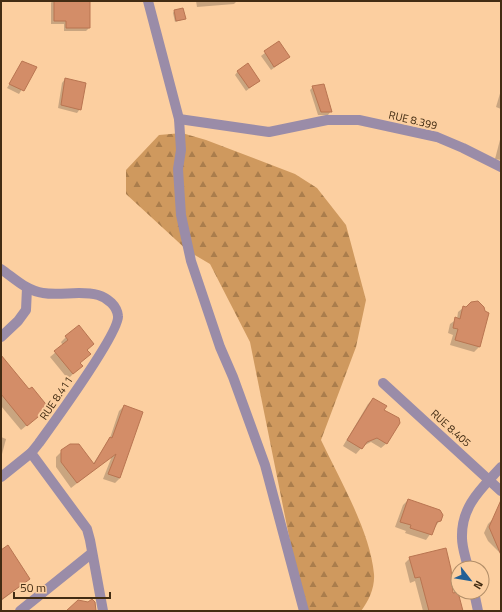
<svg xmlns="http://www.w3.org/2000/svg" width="502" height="612" font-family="'Titillium Web',sans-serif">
<defs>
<pattern id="forest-firs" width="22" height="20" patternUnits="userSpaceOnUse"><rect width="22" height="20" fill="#cf995e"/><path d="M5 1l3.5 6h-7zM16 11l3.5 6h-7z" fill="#aa7d4c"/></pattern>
</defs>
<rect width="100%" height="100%" fill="#fccfa0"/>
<path fill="url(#forest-firs)" d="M182,133L206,140L295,174L317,188L346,225L366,300L356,347L321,440C340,480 370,531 374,574C375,587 369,601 361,611H304L250,342L210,264L188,251L126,194V170L159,135Z"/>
<g fill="#0003">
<path d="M52,1H89V28L86,31H64V24H51V3Z"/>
<path d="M196,1H237L234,4L197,7Z"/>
<path d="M174,11L185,19L175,22L173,13Z"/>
<path d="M279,42L285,60L271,70L261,56Z"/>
<path d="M23,62L35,68L19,94L7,88Z"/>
<path d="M238,71L259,81L246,91L235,75Z"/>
<path d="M65,79L80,109L77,113L58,108L62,83Z"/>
<path d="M313,87L331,111L328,115H318L310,90Z"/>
<path d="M501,90V109L496,107Z"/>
<path d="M501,136V160L495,159Z"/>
<path d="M464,307L480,346L474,352L450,345L453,335L448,333L450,324L457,319L458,312Z"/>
<path d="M66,337L86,350L76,371L68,379L50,357L63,346L61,342Z"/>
<path d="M1,363L42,413L21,430L1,406Z"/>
<path d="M373,399L383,410L387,443L381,448L371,442L363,446L356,454L343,446L368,404Z"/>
<path d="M124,406L120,478L115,483L103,479L112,456L71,488L56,467V457L62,451L93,464L110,438L119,411Z"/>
<path d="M1,437L6,439L1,458Z"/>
<path d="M408,500L440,520L426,540L405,533L406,531L395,527L403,505Z"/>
<path d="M501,515V554L488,541L484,533L488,524L494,518Z"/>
<path d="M1,552L29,579L1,601Z"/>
<path d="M410,558L453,594L462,611H423L415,581L410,583L405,563Z"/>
</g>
<g fill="#d38d68" stroke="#b97551">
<path d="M54,1H90V28H66V21H54Z"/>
<path d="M183,8L186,19L176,21L174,10Z"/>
<path d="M279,41L290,57L274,67L264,51Z"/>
<path d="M22,61L37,67L24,91L9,84Z"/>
<path d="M248,63L260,81L249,88L237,71Z"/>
<path d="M65,78L86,83L81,110L61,105Z"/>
<path d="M324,84L332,112H321L312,86Z"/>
<path d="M478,301L484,307L485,311L489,313L480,347L455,340L458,329L453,328L455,317L460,319L463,306L466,307L471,302Z"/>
<path d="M79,325L94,344L87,350L91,354L80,363L83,366L73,374L54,351L68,340L65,336Z"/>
<path d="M1,355L29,389L32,387L49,408L27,426L1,394Z"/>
<path d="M373,398L387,406L384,410L399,418L400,423L387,444L377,438L367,442L362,449L347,440Z"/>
<path d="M124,405L143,412L120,478L108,474L116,454L77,483L61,462V450L70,444H79L94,464L110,437L112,438Z"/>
<path d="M408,499L440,510L443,515L441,521L437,522L432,535L410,528L411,525L400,522Z"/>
<path d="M501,500V555L489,527Z"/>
<path d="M8,545L30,579L1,600V550Z"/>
<path d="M446,548L451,569L453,593L458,592L463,611H429L420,577L415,578L409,557Z"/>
<path d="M92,599L95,602L96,611H66L78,600L88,602Z"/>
</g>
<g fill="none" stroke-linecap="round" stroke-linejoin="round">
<g stroke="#9a8ca8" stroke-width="10">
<path d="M148,1L179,119L181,150L178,169L181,215L191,261L220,347L233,377L265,465L304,611"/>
<path d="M179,119L269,132L327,120H359L437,137L463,148L501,167"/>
<path d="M1,269C14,278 27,291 43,293C61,296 80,290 98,295C108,298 117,306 118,316C120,332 52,425 39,443L31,453L87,529L90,540L103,611"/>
<path d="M1,337L18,321L26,310L27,288"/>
<path d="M383,383L501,491"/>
<path d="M1,477L31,453"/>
<path d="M468,568C466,558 462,548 462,538C461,506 481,489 501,467"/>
<path d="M474,592L478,611"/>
<path d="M20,611L92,553"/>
</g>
</g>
<g text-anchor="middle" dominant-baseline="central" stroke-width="4" stroke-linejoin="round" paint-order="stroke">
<g font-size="11" fill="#422c13" stroke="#fccfa0">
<text transform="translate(413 120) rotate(13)">RUE 8.399</text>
<text transform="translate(56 398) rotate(-56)">RUE 8.411</text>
<text transform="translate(451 428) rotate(42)">RUE 8.405</text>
</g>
</g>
<rect width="502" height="612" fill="none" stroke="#422c13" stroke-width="4"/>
<g transform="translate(470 580) rotate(121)"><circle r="19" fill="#fccfa0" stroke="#b28e68"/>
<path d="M0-3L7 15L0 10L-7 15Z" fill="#216096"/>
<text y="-6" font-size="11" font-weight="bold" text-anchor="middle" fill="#422c13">N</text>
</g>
<path d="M14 592v6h96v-6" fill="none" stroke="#422c13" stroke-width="2"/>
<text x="20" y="592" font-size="12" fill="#422c13" stroke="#fccfa0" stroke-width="3" paint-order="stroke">50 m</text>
</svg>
